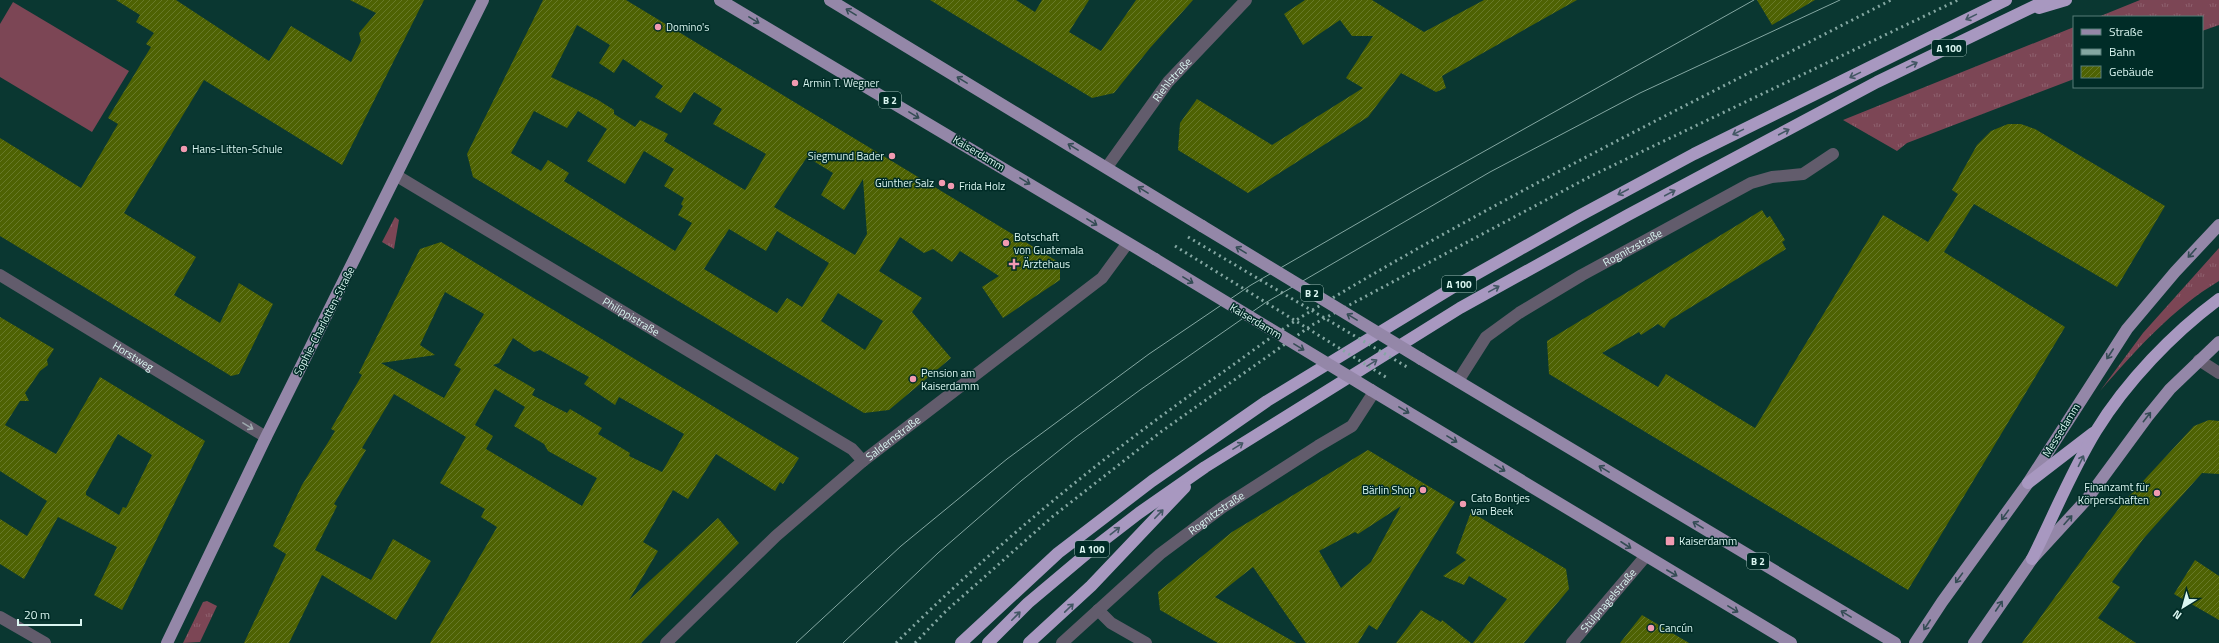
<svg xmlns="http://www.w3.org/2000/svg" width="2219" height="643" font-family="'Titillium Web',sans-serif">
<defs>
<pattern id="grass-tufts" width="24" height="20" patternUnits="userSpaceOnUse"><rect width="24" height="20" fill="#7c4655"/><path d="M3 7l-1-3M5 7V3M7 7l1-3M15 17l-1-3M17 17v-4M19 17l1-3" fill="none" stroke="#8e616e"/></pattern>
<pattern id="building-hatch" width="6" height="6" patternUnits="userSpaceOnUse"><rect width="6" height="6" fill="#4e6203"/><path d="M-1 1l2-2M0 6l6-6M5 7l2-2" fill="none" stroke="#677928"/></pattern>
</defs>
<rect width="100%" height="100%" fill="#0a3731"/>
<g fill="url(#grass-tufts)">
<path d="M2140,0H2219V25L2202,31V17H2098Z"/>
<path d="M2074,27V79L1907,143L1897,151L1843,120Z"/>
<path d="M395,217L399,220L394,249L382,242Z"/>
<path d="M2219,248V281C2172,309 2136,350 2100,391L2143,333Z"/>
<path d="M207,601L217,606L200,642L183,643L203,602Z"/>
</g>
<path fill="#7c4655" d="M13,2L129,71L92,132L0,77V24Z"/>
<g fill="url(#building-hatch)" fill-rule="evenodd">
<path d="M116,0H176L269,61L291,26L351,62L361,41L359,33L376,13L350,0H424L342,165L204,80L124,213L196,257L174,295L220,323L239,283L273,304L239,374L231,376L0,236V138L81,188L118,124L108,118L151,47L146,44L154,33L136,22L140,15Z"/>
<path d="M543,0H626L1060,263V280L1003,318L982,287L999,276L960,251L952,262L933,249L924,253L900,237L879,271L922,298L912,312L951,358L889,410L864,413L473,177L467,154ZM577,25L610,45L599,63L614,73L623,59L663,86L655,97L681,113L694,92L722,109L713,124L766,154L745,190L664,141L668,134L640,120L635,127L614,114V110L598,100L551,77ZM534,111L567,128L578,111L607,129L587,161L625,184L644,151L674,169L664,186L684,198L681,204L683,206L678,215L692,223L675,251L564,181L569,173L548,160L541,171L511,153ZM807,157L833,173L821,195L844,210L863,179L867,234L855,255L774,207ZM729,229L766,251L777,231L829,263L802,307L787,298L777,313L704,269ZM838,293L883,321L865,350L821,321Z"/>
<path d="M930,0H1016L1035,12L1042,0H1089L1069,32L1101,51L1136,0H1193L1150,48L1114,93L1092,98Z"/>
<path d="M1305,0H1372L1424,32L1484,0H1577L1442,76L1446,88L1436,92L1401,73L1368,117L1248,193L1178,150L1180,123L1197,99L1272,145L1363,88L1346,78L1373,36H1352L1340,20L1303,45L1284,14Z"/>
<path d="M1757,0H1815L1772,25Z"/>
<path d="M2008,124H2021L2035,129L2165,206L2117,287L1974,204L1944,252L2065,327L1908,590L1549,374L1547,341L1762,210L1767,218L1770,216L1785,240L1782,242L1786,249L1670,320L1664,328L1658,324L1641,335L1639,332L1602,353L1658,387L1666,374L1755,428L1883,215L1928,242L1958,194L1952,190L1977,145L1991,131Z"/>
<path d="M441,242L799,458L783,484L780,482L775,491L716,454L688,499L673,490L643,542L658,551L629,600L718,518L739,543L641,643H430L497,527L481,517L485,509L440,483L466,437L394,394L362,448L366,450L334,504L337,506L315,550L371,580L393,539L431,561L396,620L322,575L289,643H244L286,554L273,546L302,485L335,431L331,429L362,375L359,373L420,249ZM445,292L484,314L454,365L461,369L444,398L381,363L435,355L420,345ZM513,338L534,352L540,350L589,377L584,384L615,405L619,397L684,434L662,472L629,456L630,453L598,434L602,428L570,409L567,413L532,395L535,389L493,365L499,363ZM495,389L525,407L514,426L544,444L548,451L597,478L582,506L486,449L493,436L475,425Z"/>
<path d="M0,317L54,349L47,360L48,365L40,371L25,393L29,401H20L5,425L56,454L100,377L205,441L122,610L94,595L117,547L58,517L24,579L0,564V519L27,536L47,501L0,471ZM118,434L152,455L126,508L123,507L119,515L86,495V492Z"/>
<path d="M2209,420L2219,421V474L2202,473L2144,538L2112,582L2120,587L2098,618L2136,643H2022L2122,504L2194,426Z"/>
<path d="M1368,450L1455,502L1377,630L1369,625L1358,643H1306L1253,567L1215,597L1296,643H1218L1160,610L1158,592L1232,532ZM1401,506L1371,562L1341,588L1319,551L1355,532L1358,534Z"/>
<path d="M1471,512L1566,569L1569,589L1524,643H1473L1507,599L1469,576L1464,585L1443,576L1466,560L1456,553Z"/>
<path d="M2195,560L2219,576V620L2174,594Z"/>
<path d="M1421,610L1441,622L1442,620L1471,643H1396Z"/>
<path d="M1642,615L1689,643H1620Z"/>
</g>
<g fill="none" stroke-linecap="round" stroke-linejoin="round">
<g stroke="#625c6c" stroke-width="12">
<path id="s1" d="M1107,167L1168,82L1246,0"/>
<path id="s2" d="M397,176L852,449L863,461"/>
<path id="s3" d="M0,275L266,437"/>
<path d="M2199,360L2219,373"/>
<path id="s4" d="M1458,381L1486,337L1519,313L1582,275L1751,183L1772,177L1803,174L1833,154"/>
<path d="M1098,610L1111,623L1146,643"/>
<path d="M0,617L45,643"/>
<path id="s5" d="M666,643L776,536L863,461L1102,278L1127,244"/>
<path id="s6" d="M1062,643L1160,554L1223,507L1318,446L1352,426L1374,392"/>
<path id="s7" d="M1572,643L1645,557"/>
</g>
<g stroke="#9487a8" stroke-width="12">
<path d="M720,0L1155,259"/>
<path d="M830,0L1202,226"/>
<path d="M1421,359L1895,643"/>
<path d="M1371,390L1791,643"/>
<path d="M167,643L266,437L483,0"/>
<path d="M1915,643L1942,602L2028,483L2127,329L2175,272L2219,225"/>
<path d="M1974,643L2032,559L2087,499L2148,416L2170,389L2219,342"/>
</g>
<g stroke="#a898c0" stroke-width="12">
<path d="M2039,8L2066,0"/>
<path d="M2028,483L2093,433"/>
<path d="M2032,559C2053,517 2071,472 2096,431C2126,382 2173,333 2219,299"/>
<path d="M961,643L1058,553L1152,481L1267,401L1457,285L1579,216L1694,154L2006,0"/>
<path d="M988,643L1028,603L1091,550L1139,513L1205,467L1460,308L1628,215L1877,82L2047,0"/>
<path d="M1029,643L1091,586L1185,487"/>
</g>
<g stroke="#84a7a2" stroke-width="1">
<path d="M796,643L901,546L1007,459L1149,354L1251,285L1417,189L1754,0"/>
<path d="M843,643L938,553L1021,481L1076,437L1140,390L1265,303L1490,172L1640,93L1840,0"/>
</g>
<g stroke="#84a7a2" stroke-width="3" stroke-dasharray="2 4" stroke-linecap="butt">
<path d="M1188,237L1407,367"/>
<path d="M1175,246L1389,379"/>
<path d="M896,643C997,543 1106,453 1223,372C1250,353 1277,332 1306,314C1495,199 1694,102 1891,0"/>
<path d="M915,643L946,611L1052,517L1162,431L1312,325L1591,176L1958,0"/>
</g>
<g stroke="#9487a8" stroke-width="12">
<path d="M1202,226L1421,359"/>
<path d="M1155,259L1371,390"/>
</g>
</g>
<defs><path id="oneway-shaft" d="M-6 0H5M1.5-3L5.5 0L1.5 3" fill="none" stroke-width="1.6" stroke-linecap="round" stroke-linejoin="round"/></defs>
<g stroke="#344c54">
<use href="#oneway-shaft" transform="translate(851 12) rotate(-149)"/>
<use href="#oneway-shaft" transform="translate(754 20) rotate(31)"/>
<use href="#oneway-shaft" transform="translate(962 80) rotate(-149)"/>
<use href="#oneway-shaft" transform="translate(914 115) rotate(31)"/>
<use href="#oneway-shaft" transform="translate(1073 147) rotate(-149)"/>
<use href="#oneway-shaft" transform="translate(1025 181) rotate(31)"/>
<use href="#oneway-shaft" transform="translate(1143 190) rotate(-148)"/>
<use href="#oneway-shaft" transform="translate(1092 222) rotate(32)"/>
<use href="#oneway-shaft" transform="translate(1241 250) rotate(-149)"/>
<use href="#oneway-shaft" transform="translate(2192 253) rotate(132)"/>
<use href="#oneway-shaft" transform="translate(1188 280) rotate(31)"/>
<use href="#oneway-shaft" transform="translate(1352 317) rotate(-149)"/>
<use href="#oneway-shaft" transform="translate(1299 347) rotate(31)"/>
<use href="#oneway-shaft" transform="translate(2110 354) rotate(123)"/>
<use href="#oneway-shaft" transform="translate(1404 410) rotate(31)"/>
<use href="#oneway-shaft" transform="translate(2147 417) rotate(-52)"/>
<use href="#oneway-shaft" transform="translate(1452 439) rotate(32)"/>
<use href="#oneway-shaft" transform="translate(1500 468) rotate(31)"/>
<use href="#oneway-shaft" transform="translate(1604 469) rotate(-149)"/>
<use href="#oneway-shaft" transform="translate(2005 515) rotate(126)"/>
<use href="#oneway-shaft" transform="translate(2068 520) rotate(-48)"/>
<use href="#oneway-shaft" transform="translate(1698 525) rotate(-149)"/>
<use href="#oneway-shaft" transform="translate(1626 545) rotate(33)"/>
<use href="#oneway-shaft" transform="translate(1672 573) rotate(30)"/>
<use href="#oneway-shaft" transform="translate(1959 578) rotate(126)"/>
<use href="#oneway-shaft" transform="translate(1999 606) rotate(-56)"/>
<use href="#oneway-shaft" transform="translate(1733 609) rotate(31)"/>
<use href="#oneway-shaft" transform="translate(1846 614) rotate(-149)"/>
<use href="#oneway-shaft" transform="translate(1927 625) rotate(123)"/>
</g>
<g stroke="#435764">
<use href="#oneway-shaft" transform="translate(1971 17) rotate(154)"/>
<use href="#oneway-shaft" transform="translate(1912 65) rotate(-26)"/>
<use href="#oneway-shaft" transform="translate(1855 75) rotate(154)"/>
<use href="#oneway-shaft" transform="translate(1738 132) rotate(154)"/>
<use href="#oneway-shaft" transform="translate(1784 132) rotate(-28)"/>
<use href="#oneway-shaft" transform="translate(1623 192) rotate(152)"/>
<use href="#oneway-shaft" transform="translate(1670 193) rotate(-28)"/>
<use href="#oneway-shaft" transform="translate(1494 289) rotate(-29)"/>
<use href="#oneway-shaft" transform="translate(1372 363) rotate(-32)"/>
<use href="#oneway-shaft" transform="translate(1238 446) rotate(-32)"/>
<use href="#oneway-shaft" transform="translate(2081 461) rotate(-64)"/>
<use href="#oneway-shaft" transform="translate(1159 514) rotate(-46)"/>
<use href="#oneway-shaft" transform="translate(1115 531) rotate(-38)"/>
<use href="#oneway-shaft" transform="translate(1069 608) rotate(-44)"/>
<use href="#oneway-shaft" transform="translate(1016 616) rotate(-45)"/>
</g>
<use stroke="#9ea9ae" href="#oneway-shaft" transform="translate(248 426) rotate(31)"/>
<g fill="#f19ab1" stroke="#002c27" stroke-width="1.5">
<circle cx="658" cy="27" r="4"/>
<circle cx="795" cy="83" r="4"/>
<circle cx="184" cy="149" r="4"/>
<circle cx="892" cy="156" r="4"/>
<circle cx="942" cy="183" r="4"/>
<circle cx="951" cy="186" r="4"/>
<circle cx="1006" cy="243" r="4"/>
<path d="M1012 258h4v4h4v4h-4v4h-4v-4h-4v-4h4z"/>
<circle cx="913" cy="379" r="4"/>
<circle cx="1423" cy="490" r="4"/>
<circle cx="2157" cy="493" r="4"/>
<circle cx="1463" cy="504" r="4"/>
<rect x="1665" y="536" width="10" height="10" rx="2"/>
<circle cx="1651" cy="628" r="4"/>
</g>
<g text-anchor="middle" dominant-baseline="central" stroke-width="3" stroke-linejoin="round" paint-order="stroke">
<g fill="#002c27" stroke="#99b9b4" stroke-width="1">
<rect x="1932" y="40" width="34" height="16" rx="3"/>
<rect x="879" y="92" width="22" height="16" rx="3"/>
<rect x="1442" y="276" width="34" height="16" rx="3"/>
<rect x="1301" y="285" width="22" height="16" rx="3"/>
<rect x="1075" y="541" width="34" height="16" rx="3"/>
<rect x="1747" y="553" width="22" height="16" rx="3"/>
</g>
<g font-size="10" font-weight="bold" fill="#daf6f1">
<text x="1949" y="48">A 100</text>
<text x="890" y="100">B 2</text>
<text x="1459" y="284">A 100</text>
<text x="1312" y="293">B 2</text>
<text x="1092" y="549">A 100</text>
<text x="1758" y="561">B 2</text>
</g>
<g font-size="11" fill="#daf6f1" stroke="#002c27" text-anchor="start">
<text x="666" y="27">Domino's</text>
<text x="803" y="83">Armin T. Wegner</text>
<text x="192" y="149">Hans-Litten-Schule</text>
<text x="884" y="156" text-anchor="end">Siegmund Bader</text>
<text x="934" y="183" text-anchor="end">Günther Salz</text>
<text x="959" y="186">Frida Holz</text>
<text x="1014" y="237">Botschaft<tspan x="1014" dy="13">von Guatemala</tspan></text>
<text x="1023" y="264">Ärztehaus</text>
<text x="921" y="373">Pension am<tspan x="921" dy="13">Kaiserdamm</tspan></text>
<text x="2149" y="487" text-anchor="end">Finanzamt für<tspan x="2149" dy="13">Körperschaften</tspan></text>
<text x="1415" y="490" text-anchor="end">Bärlin Shop</text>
<text x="1471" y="498">Cato Bontjes<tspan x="1471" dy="13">van Beek</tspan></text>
<text x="1679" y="541">Kaiserdamm</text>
<text x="1659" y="628">Cancún</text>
</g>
<g font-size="11" fill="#daf6f1" stroke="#002c27">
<text stroke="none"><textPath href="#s1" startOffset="109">Riehlstraße</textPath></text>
<text transform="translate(979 153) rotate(31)">Kaiserdamm</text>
<text stroke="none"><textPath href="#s4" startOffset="224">Rognitzstraße</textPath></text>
<text stroke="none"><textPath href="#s2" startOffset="273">Philippistraße</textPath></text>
<text transform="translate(324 321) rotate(-63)">Sophie-Charlotten-Straße</text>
<text transform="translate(1256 321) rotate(31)">Kaiserdamm</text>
<text stroke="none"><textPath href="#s3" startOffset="156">Horstweg</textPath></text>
<text transform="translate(2061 430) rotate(-58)">Messedamm</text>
<text stroke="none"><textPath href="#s5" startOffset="306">Saldernstraße</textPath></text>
<text stroke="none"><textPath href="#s6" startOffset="202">Rognitzstraße</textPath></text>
<text stroke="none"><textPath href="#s7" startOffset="56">Stülpnagelstraße</textPath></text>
</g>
</g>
<rect x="2073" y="16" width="130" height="72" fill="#002c27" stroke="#577d78"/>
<rect x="2081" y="29" width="20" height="6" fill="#9487a8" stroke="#577d78"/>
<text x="2109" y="36" font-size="12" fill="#daf6f1">Straße</text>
<rect x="2081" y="49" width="20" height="6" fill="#84a7a2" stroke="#577d78"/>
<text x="2109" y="56" font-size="12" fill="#daf6f1">Bahn</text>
<rect x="2081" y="66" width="20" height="12" fill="url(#building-hatch)" stroke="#577d78"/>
<text x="2109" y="76" font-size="12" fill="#daf6f1">Gebäude</text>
<g transform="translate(2183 607) rotate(217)" stroke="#002c27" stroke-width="3" paint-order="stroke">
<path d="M0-3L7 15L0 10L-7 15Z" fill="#daf6f1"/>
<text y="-6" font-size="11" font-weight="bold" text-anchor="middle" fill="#daf6f1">N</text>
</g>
<path d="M18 619v6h63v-6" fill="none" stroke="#daf6f1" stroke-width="2"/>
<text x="24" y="619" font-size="12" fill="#daf6f1" stroke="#002c27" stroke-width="3" paint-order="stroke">20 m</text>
</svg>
